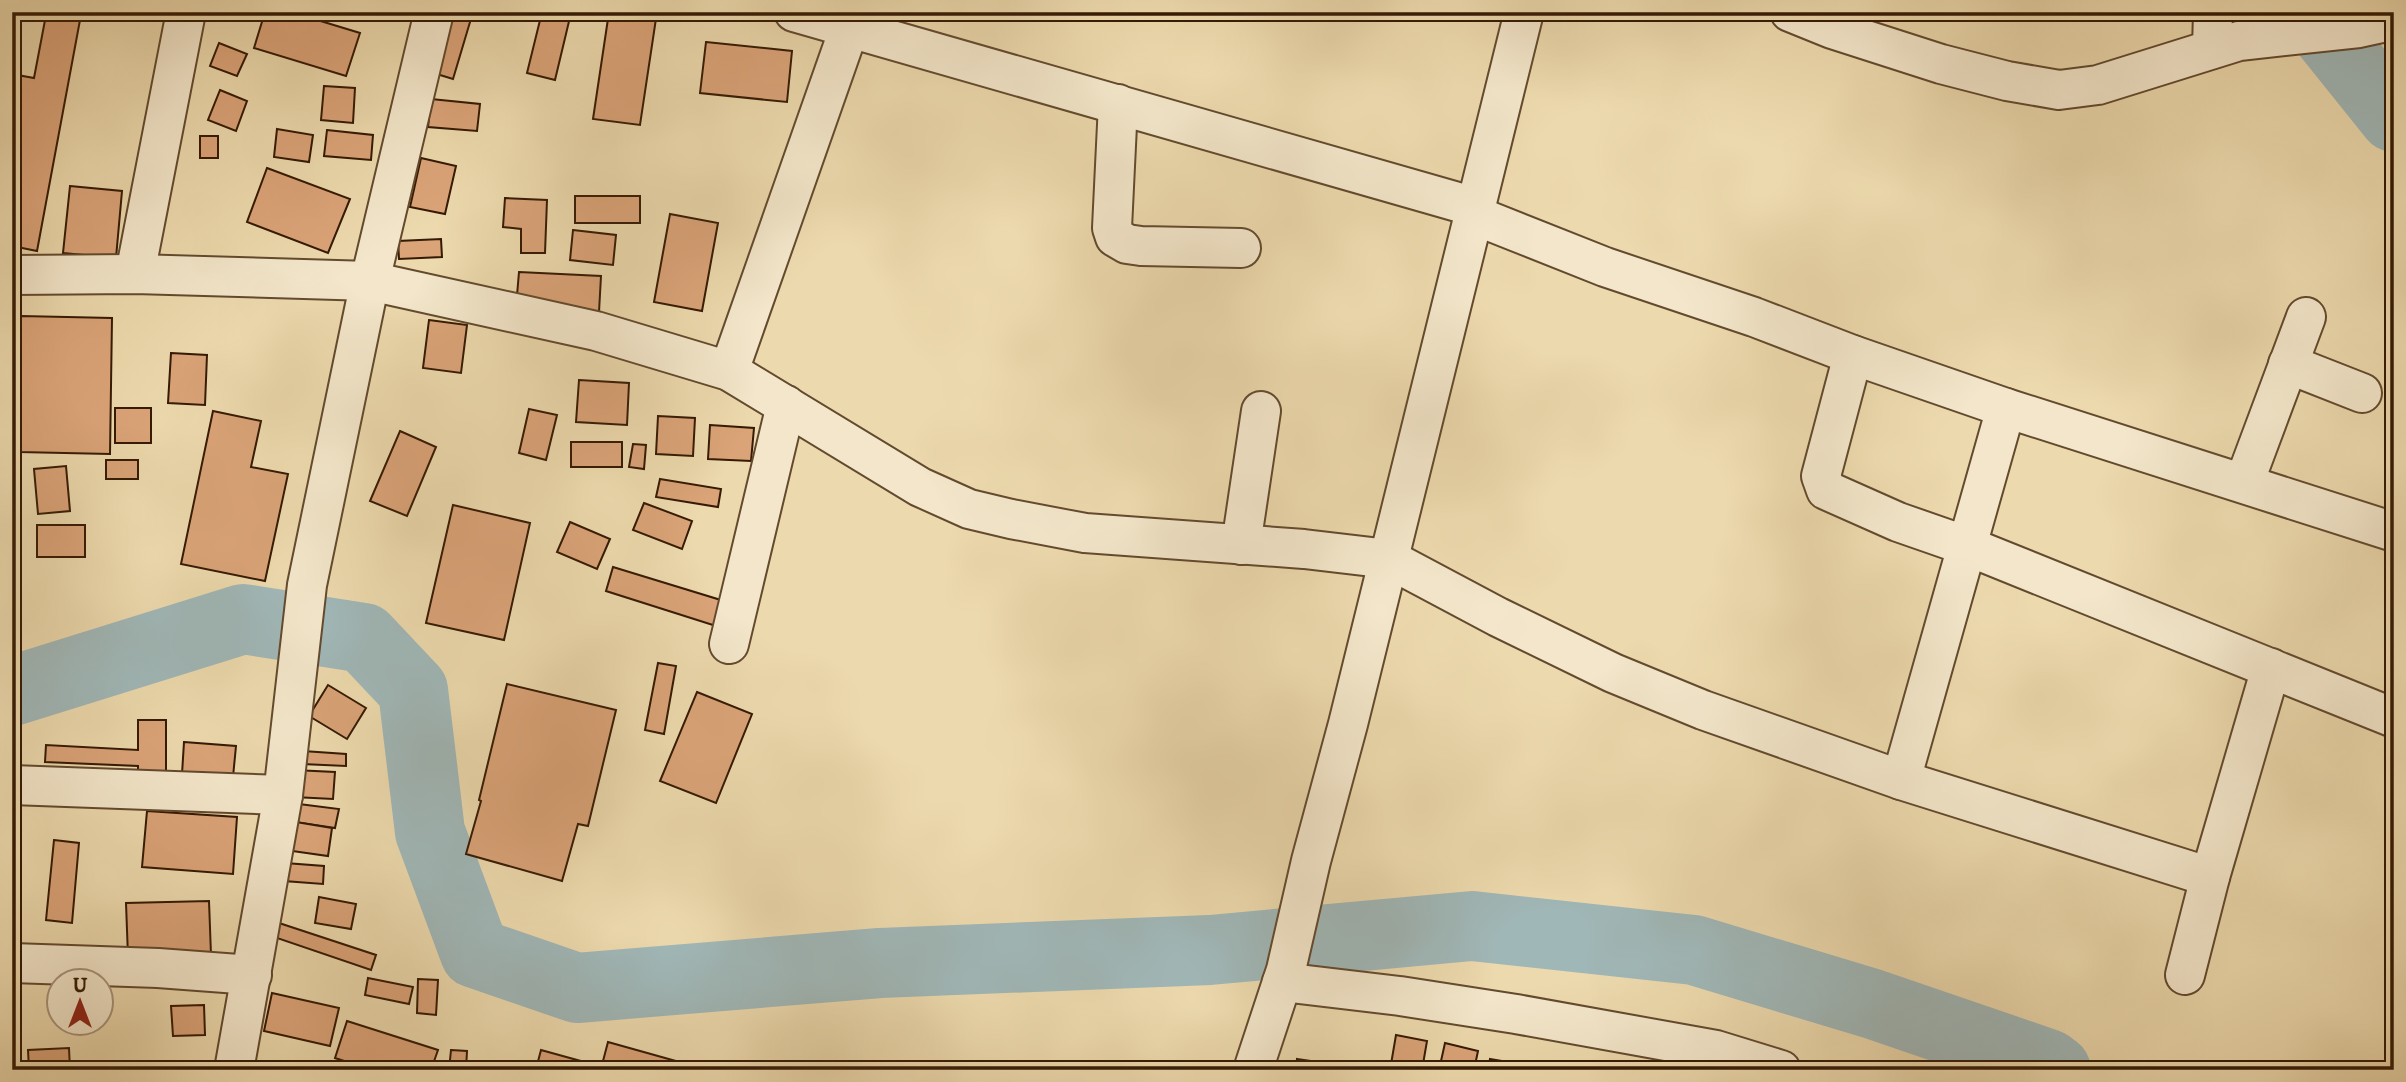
<svg xmlns="http://www.w3.org/2000/svg" width="2406" height="1082" font-family="'IM FELL DW Pica',serif">
<rect width="100%" height="100%" fill="#ecd9ad"/>
<filter id="stains"><feTurbulence type="fractalNoise" baseFrequency=".00286" numOctaves="4"/><feColorMatrix values="0 0 0 0 .2 0 0 0 0 .09 0 0 0 0 .02 0 0 0 .5 -.17"/></filter>
<radialGradient id="worn" r=".72"><stop offset=".6" stop-color="#630" stop-opacity="0"/><stop offset="1" stop-color="#630" stop-opacity=".3"/></radialGradient>
<g fill="none" stroke-linecap="round" stroke-linejoin="round">
<g stroke="#a0b7b7" stroke-width="70">
<path d="M2323,12L2325,31L2394,117"/>
<path d="M12,691L243,619L364,638L413,690L430,832L475,953L577,988L880,963L1210,950L1472,926L1694,950L1873,1004L2048,1064L2056,1070"/>
</g>
</g>
<g fill="#daa378" stroke="#351a04" stroke-width="2">
<path d="M265,12H291L360,33L346,76L254,48Z"/>
<path d="M445,12H473L453,79L427,71Z"/>
<path d="M542,12L571,13L555,80L527,73Z"/>
<path d="M609,12H657L640,125L593,119Z"/>
<path d="M46,15L80,20L37,251L12,246V74L34,78Z"/>
<path d="M706,42L792,51L787,102L700,93Z"/>
<path d="M219,43L247,54L237,76L210,66Z"/>
<path d="M324,86L355,88L353,123L321,120Z"/>
<path d="M220,90L247,101L236,131L208,120Z"/>
<path d="M431,99L480,104L477,131L428,127Z"/>
<path d="M277,129L313,135L309,162L274,157Z"/>
<path d="M327,130L373,135L371,160L324,156Z"/>
<rect x="200" y="136" width="18" height="22"/>
<path d="M421,158L456,166L445,214L410,207Z"/>
<path d="M267,168L350,199L328,253L247,222Z"/>
<path d="M70,186L122,191L116,258L63,253Z"/>
<rect x="575" y="196" width="65" height="27"/>
<path d="M505,198L547,200L545,253H521V229L503,227Z"/>
<path d="M670,214L718,223L702,311L654,302Z"/>
<path d="M573,230L616,235L613,265L570,260Z"/>
<path d="M441,239L442,257L399,259L398,241Z"/>
<path d="M519,272L601,276L599,312L516,307Z"/>
<path d="M21,316L112,318L110,454L19,452Z"/>
<path d="M429,320L467,325L461,373L423,368Z"/>
<path d="M171,353L207,355L205,405L168,403Z"/>
<path d="M579,380L629,383L627,425L576,422Z"/>
<rect x="115" y="408" width="36" height="35"/>
<path d="M529,409L557,415L546,460L519,453Z"/>
<path d="M213,411L261,421L251,467L288,474L265,581L181,564Z"/>
<path d="M658,416L695,418L693,456L656,454Z"/>
<path d="M710,425L754,428L751,461L708,459Z"/>
<path d="M400,431L436,447L407,516L370,501Z"/>
<rect x="571" y="442" width="51" height="25"/>
<path d="M633,444L646,445L644,469L629,467Z"/>
<rect x="106" y="460" width="32" height="19"/>
<path d="M66,466L70,511L38,514L34,469Z"/>
<path d="M660,479L721,489L718,507L656,497Z"/>
<path d="M644,503L692,521L682,549L633,530Z"/>
<path d="M453,505L530,523L504,640L426,623Z"/>
<path d="M570,522L610,539L597,569L557,552Z"/>
<rect x="37" y="525" width="48" height="32"/>
<path d="M613,567L724,601L716,626L606,591Z"/>
<path d="M658,663L676,666L664,734L645,730Z"/>
<path d="M507,684L616,710L588,826L578,824L562,881L466,854L481,801L479,800Z"/>
<path d="M328,685L366,708L347,739L309,716Z"/>
<path d="M697,692L752,714L716,803L660,781Z"/>
<path d="M138,720H166V773H138V766L45,762L46,745L138,750Z"/>
<path d="M184,742L236,746L233,777L182,774Z"/>
<path d="M303,751L346,754V766L302,764Z"/>
<path d="M294,770L335,772L333,799L294,797Z"/>
<path d="M291,803L339,809L335,828L288,821Z"/>
<path d="M147,811L237,817L233,874L142,867Z"/>
<path d="M290,821L332,828L328,856L285,850Z"/>
<path d="M54,840L79,843L72,923L46,920Z"/>
<path d="M285,863L324,866L323,884L284,881Z"/>
<path d="M319,897L356,904L351,929L315,923Z"/>
<path d="M209,901L211,955L128,957L126,903Z"/>
<path d="M279,923L376,955L371,970L274,937Z"/>
<path d="M368,978L413,987L409,1004L365,995Z"/>
<path d="M418,979L438,980L436,1015L417,1013Z"/>
<path d="M272,993L339,1008L330,1046L264,1031Z"/>
<path d="M204,1005L205,1035L173,1036L171,1006Z"/>
<path d="M347,1021L438,1050L431,1070H372L335,1058Z"/>
<path d="M1396,1035L1427,1041L1422,1070H1390Z"/>
<path d="M608,1042L708,1070H634L603,1061Z"/>
<path d="M1445,1043L1478,1051L1474,1070H1439Z"/>
<path d="M69,1048L70,1070H29L28,1050Z"/>
<path d="M451,1050L467,1051L466,1070H449Z"/>
<path d="M541,1050L588,1063L586,1070L536,1069Z"/>
<path d="M1297,1059L1346,1066L1345,1070H1296Z"/>
<path d="M1490,1059L1537,1067V1070H1488Z"/>
<path d="M1568,1064L1591,1070H1567Z"/>
<rect x="723" y="1066" width="39" height="4"/>
</g>
<g fill="none" stroke-linecap="round" stroke-linejoin="round">
<g stroke="#634a2e" stroke-width="42">
<g id="street">
<path d="M794,12L1475,207"/>
<path d="M1790,12L1832,29L1941,64L2007,81L2059,90L2098,85L2239,41L2359,28L2382,23L2394,16"/>
<path d="M2212,49L2213,12"/>
<path d="M1118,104L1112,228L1115,237L1127,244L1141,246L1241,248"/>
<path d="M1474,215L1605,267L1754,317L1853,355L2006,408L2394,532"/>
<path d="M135,274L186,12"/>
<path d="M12,275L135,274L370,281L596,331L729,371L920,487L969,509L1011,519L1085,533L1304,549L1389,559L1498,617L1613,673L1703,710L1901,780L2210,877"/>
<path d="M1853,355L1821,476L1826,490L1898,522L1967,546L2394,718"/>
<path d="M2288,364L2362,393"/>
<path d="M729,371L855,12"/>
<path d="M2244,483L2306,317"/>
<path d="M1241,545L1261,411"/>
<path d="M729,644L786,405"/>
<path d="M1901,780L2006,408"/>
<path d="M12,785L283,795"/>
<path d="M12,963L158,968L252,975"/>
<path d="M2185,975L2210,877L2271,668"/>
<path d="M1282,982L1400,996L1516,1014L1716,1050L1781,1070"/>
<path d="M234,1070L283,795L307,585L370,281L434,12"/>
<path d="M1253,1070L1286,970L1311,861L1348,724L1524,12"/>
</g>
</g>
<use href="#street" stroke="#f3e6ca" stroke-width="38"/>
</g>
<rect width="2406" height="1082" fill="none" stroke="#ecd9ad" stroke-width="42"/>
<rect x="14" y="14" width="2378" height="1054" fill="none" stroke="#351a04" stroke-width="3.5"/>
<rect x="21" y="21" width="2364" height="1040" fill="none" stroke="#351a04" stroke-width="2"/>
<g transform="translate(80 1002)"><circle r="33" fill="#f3e6ca" stroke="#a7947b" stroke-width="2"/>
<path d="M0-5L12 26L0 18L-12 26Z" fill="#8f2418"/>
<text y="-10" font-size="19" font-weight="bold" text-anchor="middle" fill="#351a04">U</text>
</g>
<rect width="100%" height="100%" filter="url(#stains)"/>
<rect width="100%" height="100%" fill="url(#worn)"/>
</svg>
